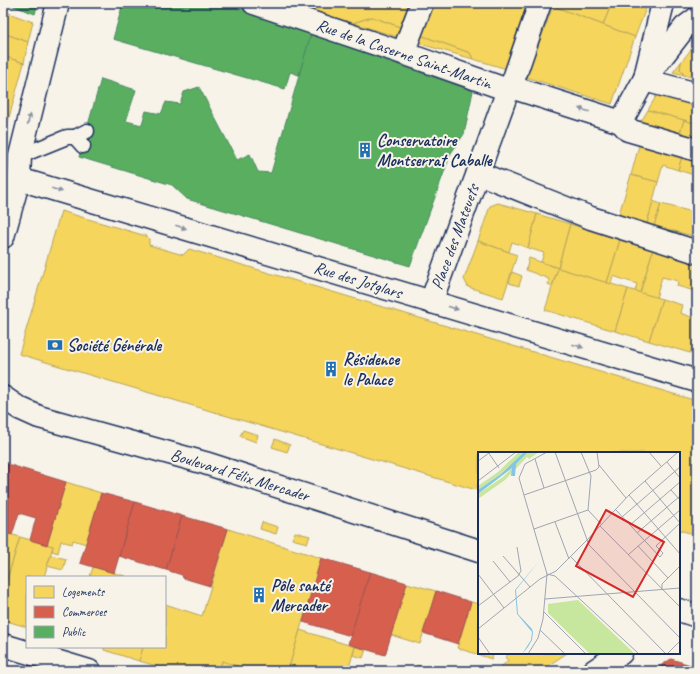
<svg xmlns="http://www.w3.org/2000/svg" width="700" height="674" font-family="Caveat,sans-serif">
<rect width="100%" height="100%" fill="#f7f3e8"/>
<filter id="ink" filterUnits="userSpaceOnUse"><feTurbulence type="fractalNoise" baseFrequency=".025" numOctaves="2"/><feDisplacementMap in="SourceGraphic" scale="8" xChannelSelector="R" yChannelSelector="G"/><feConvolveMatrix kernelMatrix="1 2 1 2 8 2 1 2 1" color-interpolation-filters="sRGB"/></filter>
<g filter="url(#ink)">
<g fill="#f6d55c" stroke="#b4a35d">
<path d="M314,3H409L400,27L372,17L353,23L311,10Z"/>
<path d="M431,3H524L531,6L507,69L473,59L470,53L420,35Z"/>
<path d="M551,3H607L611,5L603,25L553,6V7L550,6Z"/>
<path d="M607,3H648L635,37L603,25L611,5Z"/>
<path d="M553,6L635,37L612,104L526,77Z"/>
<path d="M3,11L33,22L28,42L3,33Z"/>
<path d="M372,17L400,27L397,37L353,23Z"/>
<path d="M3,33L28,42L24,63L3,56Z"/>
<path d="M420,35L470,53L473,59L417,43Z"/>
<path d="M697,42V79L684,75L680,69L681,62Z"/>
<path d="M3,56L24,63L7,125L3,124Z"/>
<path d="M681,62L680,69L684,75L673,72Z"/>
<path d="M660,90L697,100V124L648,110Z"/>
<path d="M648,110L684,120L678,140L637,128Z"/>
<path d="M684,120L697,124V145L678,140Z"/>
<path d="M641,138L684,150L678,170L663,165L658,182L631,175Z"/>
<path d="M684,150L697,154V176L678,170Z"/>
<path d="M631,175L658,182L647,224L618,217Z"/>
<path d="M653,201L661,204L654,226L647,224Z"/>
<path d="M498,203L537,214L528,248L512,242L509,252L478,241L490,206Z"/>
<path d="M661,204L697,213V237L654,226Z"/>
<path d="M61,211L146,236L149,239V245L183,255L189,249L697,401V535L679,530V453H479V477L476,490L19,354Z"/>
<path d="M537,214L570,224L558,268L541,262L544,253L528,248Z"/>
<path d="M570,224L620,240L607,283L558,268Z"/>
<path d="M620,240L653,250L640,293L635,291L637,284L613,276L611,284L607,283Z"/>
<path d="M478,241L517,255L503,298L468,287L464,279Z"/>
<path d="M653,250L697,263V284L695,291L677,286L678,281L662,277L656,298L640,293Z"/>
<path d="M529,258L558,268L552,286L548,284L549,279L526,270Z"/>
<path d="M558,268L628,289L615,331L545,310Z"/>
<path d="M512,272L522,276L519,286L509,283Z"/>
<path d="M628,289L662,299L649,341L615,331Z"/>
<path d="M662,299L682,305L680,313L697,319V331L690,353L649,341Z"/>
<path d="M243,430L258,435L256,442L240,436Z"/>
<path d="M275,439L290,445L287,452L272,447Z"/>
<path d="M66,482L101,493L86,544L73,540L72,544L61,541L58,553L52,551L53,546L47,545Z"/>
<path d="M262,522L278,527L276,534L260,529Z"/>
<path d="M228,529L321,558L288,671H235L237,666L222,661L219,671H174L139,661L143,647H165V604L202,616Z"/>
<path d="M3,532L20,537L3,593Z"/>
<path d="M295,532L310,536L307,543L292,539Z"/>
<path d="M20,537L53,546L44,577H27V627L3,620V593Z"/>
<path d="M51,555L66,559L63,570L47,566Z"/>
<path d="M93,567L125,576V577H90Z"/>
<path d="M407,583L436,591L420,644L391,635Z"/>
<path d="M471,602L479,604V653H493L492,659L457,648Z"/>
<path d="M300,630L355,647L348,671H288Z"/>
<path d="M104,647H143L139,661L104,650Z"/>
<path d="M355,647L366,649L363,658L353,655Z"/>
<path d="M510,653H567L540,671H487L489,667L497,670L508,661L505,657Z"/>
<path d="M222,661L237,666L235,671H219Z"/>
<path d="M3,665L8,666L23,671H3Z"/>
<path d="M417,665L438,671H415Z"/>
</g>
<g fill="#d6604d" stroke="#9e5152">
<path d="M7,464L66,482L47,545L30,540L36,518L19,513L12,535L3,532V466Z"/>
<path d="M101,493L135,502L114,573L80,563Z"/>
<path d="M135,502L182,516L166,570L119,556Z"/>
<path d="M182,516L228,529L210,586L183,578L182,575L166,570Z"/>
<path d="M321,558L370,572L351,636L303,622Z"/>
<path d="M370,572L407,583L385,655L348,644Z"/>
<path d="M436,591L471,602L458,644L423,633Z"/>
<path d="M671,659L697,667V671H653Z"/>
</g>
<g fill="#5aae61" stroke="#478860">
<path d="M6,3H38L35,14Z"/>
<path d="M123,3H224L311,34L299,75L290,72L285,89L113,39Z"/>
<path d="M311,34L473,91L464,134L451,153L410,266L187,199L172,185L79,157L101,79L136,90L126,121L142,125L146,111L161,114L166,102L180,104L184,92L199,87L237,160L250,154L258,172L271,173Z"/>
</g>
<g fill="none" stroke-linecap="round" stroke-linejoin="round">
<g stroke="#1b2f5e" stroke-width="17">
<g id="lane">
<path d="M83,146L75,137L87,131"/>
<path d="M20,156L67,137H75"/>
</g>
</g>
<g stroke="#1b2f5e" stroke-width="25">
<g id="street">
<path d="M254,3L403,53L508,90"/>
<path d="M403,53L422,3"/>
<path d="M646,73L663,3"/>
<path d="M644,80L697,94"/>
<path d="M511,87L540,3"/>
<path d="M621,122L644,80L685,27L697,18"/>
<path d="M621,122L628,130L697,150"/>
<path d="M478,173L591,218L697,252"/>
<path d="M19,179L697,381"/>
<path d="M3,237L19,179L20,156L58,3"/>
<path d="M431,302L508,90L511,87L621,122"/>
<path d="M3,645L89,671"/>
<path d="M594,671L621,653"/>
</g>
</g>
<g stroke="#1b2f5e" stroke-width="25">
<g id="secondary">
<path d="M3,397L19,408L39,417L205,463L479,551"/>
<path d="M679,610L697,616"/>
</g>
</g>
<use href="#lane" stroke="#f7f3e8" stroke-width="14"/>
<use href="#street" stroke="#f7f3e8" stroke-width="22"/>
<use href="#secondary" stroke="#f7f3e8" stroke-width="22"/>
</g>
<defs><path id="oneway-solid" d="M-6-.8H1V-3.2L6.5 0L1 3.2V.8H-6Z"/></defs>
<g fill="#8991a3">
<use href="#oneway-solid" transform="translate(584 110) rotate(-162)"/>
<use href="#oneway-solid" transform="translate(29 119) rotate(-76)"/>
<use href="#oneway-solid" transform="translate(57 190) rotate(17)"/>
<use href="#oneway-solid" transform="translate(181 227) rotate(17)"/>
<use href="#oneway-solid" transform="translate(453 308) rotate(17)"/>
<use href="#oneway-solid" transform="translate(578 346) rotate(17)"/>
</g>
</g>
<defs>
<g id="building-bare" transform="scale(1.2)"><path d="M-4-6H4V6H1V3H-1V6H-4ZM-2.5-4.3h1.7v1.8h-1.7ZM.8-4.3h1.7v1.8H.8ZM-2.5-1h1.7V.8h-1.7ZM.8-1h1.7V.8H.8Z" fill="#1f6fb2" stroke="#f7f3e8" stroke-width="2.5" paint-order="stroke"/></g>
<g id="bank-bare" transform="scale(1.2)"><path d="M-6-4H6V4H-6ZM0-2.3a2.3 2.3 0 1 0 0 4.6a2.3 2.3 0 1 0 0-4.6Z" fill="#1f6fb2" stroke="#f7f3e8" stroke-width="2.5" paint-order="stroke"/></g>
</defs>
<g fill-rule="evenodd">
<use href="#building-bare" x="365" y="150"/>
<use href="#bank-bare" x="55" y="345"/>
<use href="#building-bare" x="331" y="369"/>
<use href="#building-bare" x="259" y="595"/>
</g>
<g text-anchor="middle" dominant-baseline="central" stroke-width="4" stroke-linejoin="round" paint-order="stroke">
<g font-size="17" fill="#1b2f5e" stroke="#f7f3e8">
<text transform="translate(404 54) rotate(19)">Rue de la Caserne Saint-Martin</text>
<text transform="translate(455 237) rotate(-70)">Place des Mateuets</text>
<text transform="translate(358 280) rotate(17)">Rue des Jotglars</text>
<text transform="translate(240 475) rotate(17)">Boulevard Félix Mercader</text>
</g>
<g font-size="17" font-weight="bold" fill="#1b2f5e" stroke="#f7f3e8" text-anchor="start">
<text x="377" y="140">Conservatoire<tspan x="377" dy="20">Montserrat Caballe</tspan></text>
<text x="67" y="345">Société Générale</text>
<text x="343" y="359">Résidence<tspan x="343" dy="20">le Palace</tspan></text>
<text x="271" y="585">Pôle santé<tspan x="271" dy="20">Mercader</tspan></text>
</g>
</g>
<g transform="translate(478 452)">
<rect width="202" height="202" fill="#f7f3e8"/>
<path d="M41,0H46L23,22L0,38V34L20,20ZM50,0H61L51,7L49,5L27,28L0,47V42L25,25ZM100,148L157,202H112L70,161V152Z" fill="#c7e69e"/>
<path d="M46,0H50L38,12L37,24H33L34,16L0,42V38L23,22ZM61,109L38,138L40,162L54,177L55,180L54,188L50,195L44,202L53,188L54,180L39,162L37,138Z" fill="#84c5e5"/>
<path fill="none" stroke="#9fa5b1" stroke-width="1" d="M10,0L21,16M77,0L111,93L202,186M103,0L113,24L110,58L123,72M171,0L183,14M57,7L66,36M0,9L11,1M189,10L202,26M121,13L148,46M0,29L38,0M167,29L202,71M193,38L202,48M46,43L118,18L121,15L119,0M151,43L202,102M137,57L182,105L185,101L178,94M144,65L202,15M77,70L91,107M152,73L202,30M122,74L202,155M56,77L110,58M159,81L202,44M109,88L151,43L200,0M166,89L202,58M160,94L190,126M178,94L202,71M39,95L43,119L40,124M150,103L166,89M25,104L52,135M93,105L188,202M15,109L32,130M0,122L26,156M69,122L41,26L47,12L69,0M184,137V132L202,114M67,147L202,136M0,154L40,124M66,160L108,202M0,177L62,127L78,119L109,88M62,178L87,202M0,185L12,202M50,202L60,186L65,167L69,122L77,124L161,202M189,202L202,189"/>
<path fill="#d62828" fill-opacity="0.15" stroke="#d62828" stroke-width="2" d="M128,58L186,90L155,145L98,114Z"/>
<rect width="202" height="202" fill="none" stroke="#1b2f5e" stroke-width="2"/>
</g>
<rect width="700" height="674" fill="none" stroke="#f7f3e8" stroke-width="16"/>
<rect x="8" y="8" width="684" height="658" fill="none" stroke="#1b2f5e" stroke-width="1.5" filter="url(#ink)"/>
<rect x="26" y="576" width="140" height="72" fill="#f7f3e8" stroke="#9fa5b1"/>
<rect x="34" y="586" width="20" height="12" fill="#f6d55c" stroke="#9fa5b1"/>
<text x="62" y="596" font-size="12" fill="#1b2f5e">Logements</text>
<rect x="34" y="606" width="20" height="12" fill="#d6604d" stroke="#9fa5b1"/>
<text x="62" y="616" font-size="12" fill="#1b2f5e">Commerces</text>
<rect x="34" y="626" width="20" height="12" fill="#5aae61" stroke="#9fa5b1"/>
<text x="62" y="636" font-size="12" fill="#1b2f5e">Public</text>
</svg>
